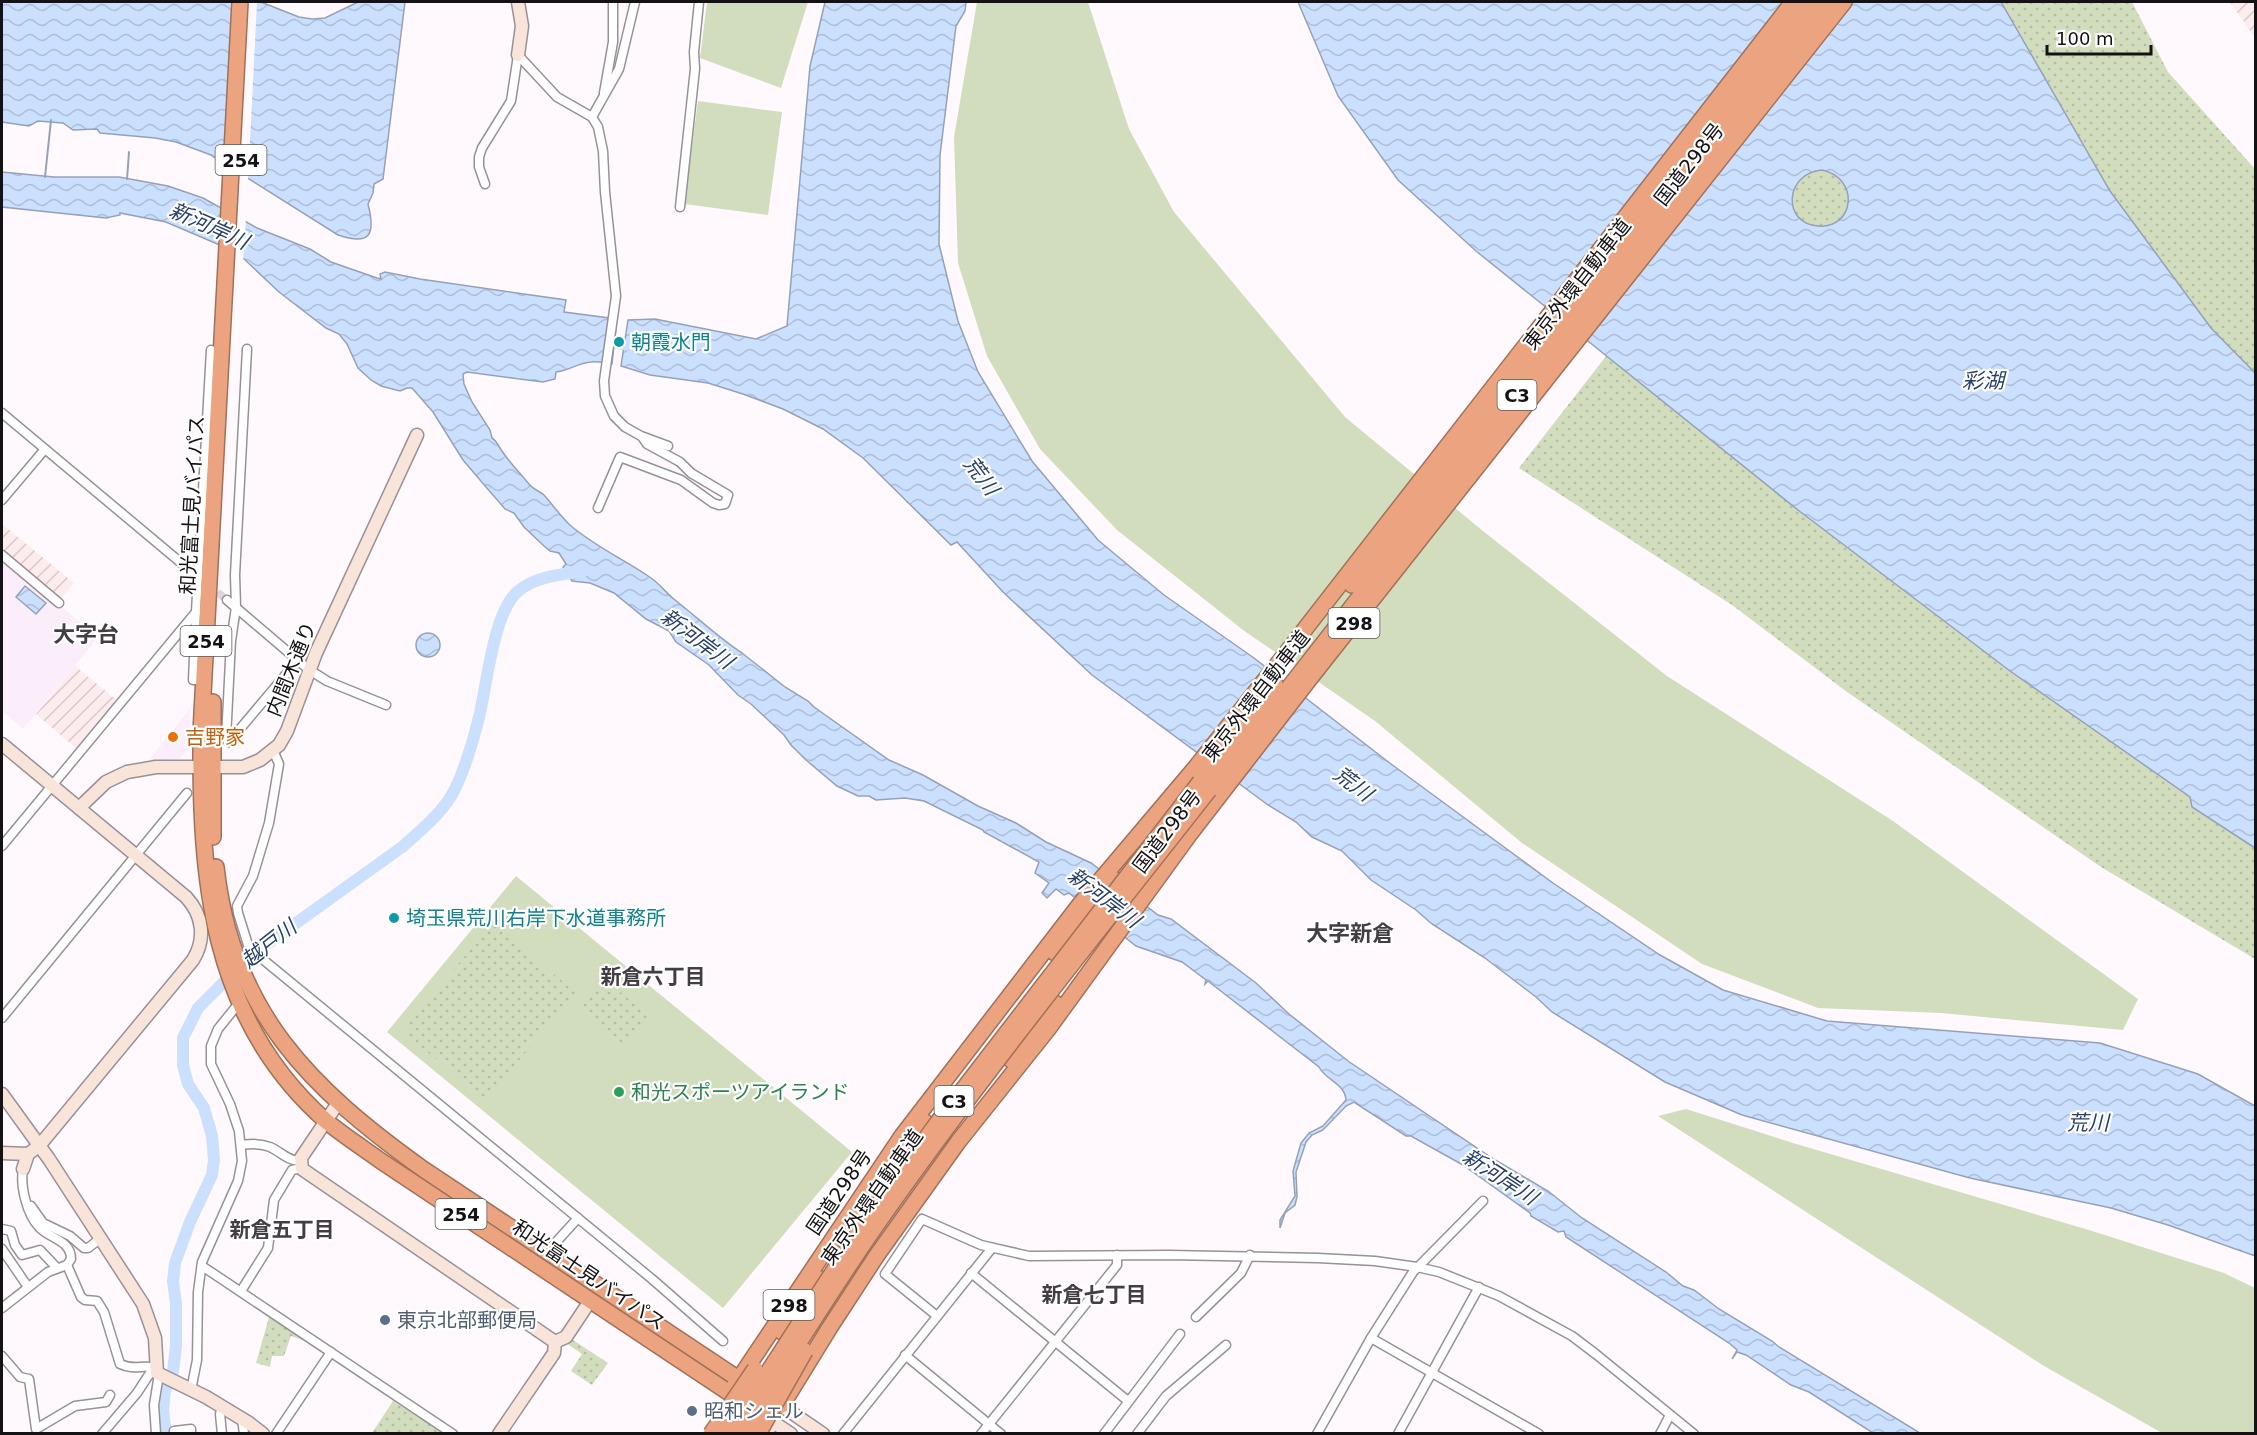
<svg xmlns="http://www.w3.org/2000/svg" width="2257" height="1435" font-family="'DejaVu Sans','Noto Sans JP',sans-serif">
<defs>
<pattern id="industrial-furrows" width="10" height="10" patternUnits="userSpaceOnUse" patternTransform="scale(1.5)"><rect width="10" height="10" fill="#fdecee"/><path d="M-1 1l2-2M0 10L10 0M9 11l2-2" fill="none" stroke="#d8c9cb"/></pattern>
<pattern id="park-dots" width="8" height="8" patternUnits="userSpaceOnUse" patternTransform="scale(1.5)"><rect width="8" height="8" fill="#d2ddbd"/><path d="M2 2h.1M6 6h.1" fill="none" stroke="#b3bda2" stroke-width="1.8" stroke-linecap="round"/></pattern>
<pattern id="water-waves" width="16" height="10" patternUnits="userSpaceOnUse" patternTransform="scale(1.5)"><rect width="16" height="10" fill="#cbdffe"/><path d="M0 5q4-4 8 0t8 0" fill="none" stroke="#adbed9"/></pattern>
</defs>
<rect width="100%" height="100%" fill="#fff9fe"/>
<g fill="#fbedfa">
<path d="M2,558L98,637L23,729L2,711Z"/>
<path d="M190,709L189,748L179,759L149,760Z"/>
</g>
<g fill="url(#industrial-furrows)">
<path d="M2230,2H2255V38Z"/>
<path d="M2,524L74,583L62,597H58L2,552Z"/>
<path d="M75,666L118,701L77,749L36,714Z"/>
</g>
<g fill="#d2ddbd">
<path d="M707,2H808L781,88L700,58Z"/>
<path d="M977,2H1088L1129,129L1174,212L1345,417L1483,531L1667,676L1893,821L2138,999L2123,1030L1941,1013L1818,1008L1702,964L1522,843L1375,721L1243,630L1117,530L1040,449L987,356L958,263L954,137Z"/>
<path d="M698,101L782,112L768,215L684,204Z"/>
<path d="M516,876L852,1152L723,1308L387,1032Z"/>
<path d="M1686,1109L1793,1143L2089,1230L2224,1273L2255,1288V1433H2162L2044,1366L1658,1116Z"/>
</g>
<g fill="url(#park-dots)">
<path d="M1882,2H2132L2168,72L2255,169V959L2101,867L1847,692L1732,605L1519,468Z"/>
<path d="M492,924L578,994L568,1007L565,1005L486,1100L408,1036L406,1031L407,1025Z"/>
<path d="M602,977L648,1015L624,1045L578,1007Z"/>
<path d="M269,1317L308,1342L291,1336L284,1356H272L270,1367L256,1363Z"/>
<path d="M570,1338L608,1363L592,1385L571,1371L582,1354L566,1343Z"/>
<path d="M393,1401L444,1433H372Z"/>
</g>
<g fill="url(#water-waves)" stroke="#94a2b8" stroke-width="1.5" fill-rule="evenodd">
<path d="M2,2H261L299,17L312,19L325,18L358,2H405L383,179L374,184L373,193L368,204C376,235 370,246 338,235L211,155L176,142L155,138L100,133L97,129L73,130L63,123L38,121L29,126L2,122Z"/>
<path d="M825,2H966L965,11L956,26L940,155L939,244L958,321L978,372L1032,461L1098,540L1164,595L1254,658L1391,764L1553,883L1660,955L1723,990L1827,1021L2100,1043L2198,1074L2255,1106V1256L2168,1225L2111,1208L1970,1178L1742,1115L1665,1082L1552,1012L1536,997L1485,958L1432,924L1416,910L1371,880L1342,851L1312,837L1296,822L1268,805L1092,675L1003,592L957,542L951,545L863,458L823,429L783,409L743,394L708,383L650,375L621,366L628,320L655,319L756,339L787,326L810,66Z"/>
<path d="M1298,2H2001L2110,191L2211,328L2255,373V848L2192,807L2190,797L2010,671L1798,510L1476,251L1398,180L1338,96ZM1822,170C1860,178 1855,229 1818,226C1782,224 1784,173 1822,170Z"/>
<path d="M2,172L54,177H119L168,186L203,198L257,228L310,249L331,262L377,278L381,279L380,274L385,272L420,279L566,300L564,312L617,319L612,364C605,363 597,361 591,362C578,363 568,371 556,372L555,379L543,382L467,372L463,374L464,384L472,402L490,430L492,438C497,441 497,444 500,448C508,461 520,473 529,484C533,489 539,491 544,495C553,505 561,517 571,526C596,547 625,560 651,578C660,584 667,594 675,600C698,618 719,638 742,653L785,687L808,701L814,707L889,760L923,775L978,806L1016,823L1046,842L1091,863L1158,915L1171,919L1256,983L1289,1014L1348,1061L1492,1158L1548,1191L1582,1218L1666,1272L1683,1286L1694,1290L1719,1309L1772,1341L1779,1347L1920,1433H1873L1809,1392L1791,1385L1746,1355L1737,1352L1732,1359L1737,1350L1729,1343L1566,1237L1564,1231L1558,1232L1531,1216L1530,1213L1463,1165L1411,1136H1406L1354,1102L1346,1106L1323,1130L1312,1135L1306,1142L1296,1172L1297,1197L1295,1205L1285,1213L1280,1228V1220L1295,1196L1293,1171L1301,1143L1309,1133L1323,1126L1346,1100C1345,1083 1325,1080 1319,1067L1213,985L1208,981L1205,984L1206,980L1182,962L1136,946L1069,893L1064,895L1056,889L1047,898L1042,893L1049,883L1035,873L1039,862L984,832L983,830L924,801L905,798L876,800L869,796H858L837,786L806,760L791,745L784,735L751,704L738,695L709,665L676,642L669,631L646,619L614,593L590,583L572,581L563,567L566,564L559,553L550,551L544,546L524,527L514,513L505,509L486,487L463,460L433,412L412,388H407L400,391L381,386L371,380L358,368L347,344L339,334L326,328L279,292L243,258L222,246L166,222L120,213V215L106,218L2,207Z"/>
<path d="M25,586L46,603L36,614L16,597Z"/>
<circle cx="428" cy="645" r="12"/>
</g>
<g fill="#fff9fe">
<path d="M232,2H257L248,182L223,167Z"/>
<path d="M221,205L246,218L243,263L219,248Z"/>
</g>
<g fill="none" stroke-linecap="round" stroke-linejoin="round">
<g stroke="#94a2b8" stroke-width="2">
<path d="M45,177L51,120"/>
<path d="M127,179L129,152"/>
</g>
<path stroke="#cbdffe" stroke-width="8" d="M606,344L633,347"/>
<path stroke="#cbdffe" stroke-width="12" d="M166,1434L163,1410L165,1391L173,1372L176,1346V1304L173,1281L175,1263L190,1222L212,1175L214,1160L212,1136L204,1108L188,1084L183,1065V1038L198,1008L249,957L402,847C421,830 445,811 456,787C467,763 474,738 480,713C487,682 494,613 517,592C534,577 560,574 582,572"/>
<path stroke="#dcd6db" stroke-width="8" stroke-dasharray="8 4" stroke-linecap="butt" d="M208,585L227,600"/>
<g stroke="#989197" stroke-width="11">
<g id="street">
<path d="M518,55L557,97L592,117L598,127L603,151L605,192L616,296L604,381L605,396L614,416L625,427L641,436L668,446"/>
<path d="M604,93L613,42V2"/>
<path d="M592,117L619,69L635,2"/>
<path d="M485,184L479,167V157L482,148L511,101L518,55"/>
<path d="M680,207L695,69L694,52L699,2"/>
<path d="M2,413L198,577"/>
<path d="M2,500L45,449"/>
<path d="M598,508L620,457L681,480L713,503L719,505L725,504L728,495L691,473L680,462L647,444L643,438"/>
<path d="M2,555L59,603"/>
<path d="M227,600L308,669L327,681L386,705"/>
<path d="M196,612L193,680H204"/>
<path d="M229,742L226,739L231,641L236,607L235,575L247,349"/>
<path d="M229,742L298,660"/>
<path d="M273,750L279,764L269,823L253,876L237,906L238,913L249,948L652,1279L723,1341"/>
<path d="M2,846L196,612L211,350"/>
<path d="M2,1018L187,793"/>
<path d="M241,1145C251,1144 260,1143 270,1147C281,1152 288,1161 300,1161"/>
<path d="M31,1206L43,1223L70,1236L84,1248H88L101,1238"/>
<path d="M2,1229L11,1231L15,1245L22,1255L40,1250L57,1268"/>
<path d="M2,1249L28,1287"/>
<path d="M547,1252L578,1218"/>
<path d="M67,1265L81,1297L85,1300L97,1301L104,1312L120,1364C135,1371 142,1364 156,1368"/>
<path d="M202,1266L453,1434"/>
<path d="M971,1273L1128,1401"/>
<path d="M241,1291L268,1248L274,1200L292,1170L302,1168"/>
<path d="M2,1308L48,1272L67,1265L71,1259C71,1240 50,1239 39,1227C27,1214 20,1187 23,1169"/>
<path d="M937,1316L885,1274L922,1219L981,1245L1029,1256L1169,1255L1318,1258L1375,1261L1417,1267L1439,1272L1499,1296L1572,1336L1597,1355L1694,1434"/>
<path d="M1196,1317L1241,1273L1250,1255"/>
<path d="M1371,1338L1539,1434"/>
<path d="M905,1355L1001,1434"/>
<path d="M2,1356L20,1377L29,1379L36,1429L75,1406L106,1402L110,1395"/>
<path d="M191,1390L197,1360L198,1292L202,1262L238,1181L242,1161L239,1131L230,1104L211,1064V1046L218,1029L239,1003"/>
<path d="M242,1418L244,1434"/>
<path d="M174,1431L191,1429V1434"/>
<path d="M102,1434L137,1393L150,1373L156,1368"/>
<path d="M156,1434L154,1405L159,1374"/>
<path d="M222,1434L220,1414L222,1407"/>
<path d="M276,1434L331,1352"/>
<path d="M843,1434L992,1248"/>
<path d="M981,1434L1117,1265V1255"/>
<path d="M1104,1434L1180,1334"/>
<path d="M1137,1434L1166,1396L1226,1345"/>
<path d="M1317,1434L1371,1338L1413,1272L1483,1201"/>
<path d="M1398,1434L1479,1287"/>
<path d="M1660,1434L1670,1415"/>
</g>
</g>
<g stroke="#989197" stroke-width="15">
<g id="secondary">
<path d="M518,2L522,26L518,55"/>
<path d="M2,744L186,897C203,915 206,939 193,960L39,1146L28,1154L23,1169"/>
<path d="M79,808L106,782L127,772L156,767H243L260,760L279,745L287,731L316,653L417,435"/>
<path d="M2,1094L49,1159L143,1304L155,1338L157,1373L206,1397L249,1423L263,1434"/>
<path d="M338,1103L301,1158L302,1169L555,1342L554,1353L499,1434"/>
<path d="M2,1153L28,1154"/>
<path d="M555,1342L566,1337L590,1301"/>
<path d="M782,1406L823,1434"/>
<path d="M766,1434L773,1422L791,1434"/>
</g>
</g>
<g stroke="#a0715a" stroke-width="18">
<g id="highway">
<path d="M240,2L201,732C200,877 209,1018 326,1121C343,1135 363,1148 381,1161L746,1404"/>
<path d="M1352,585L1811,2"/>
<path d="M213,702V837"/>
<path d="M1200,782L1275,684"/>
<path d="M1209,790L1585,308L1826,2"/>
<path d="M216,867C232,1012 310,1088 423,1169L746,1384"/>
<path d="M1055,953L1116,880"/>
<path d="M1011,1060L1055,1003"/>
<path d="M897,1161L925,1122"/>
<path d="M782,1332L821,1279"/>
<path d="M733,1388L902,1136L1081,903L1196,767L1284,656L1793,2"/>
<path d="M782,1405L830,1327L877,1255L958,1142L1048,1029L1189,835L1311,677L1844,2"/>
</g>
</g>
<use href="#street" stroke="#fff" stroke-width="8"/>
<use href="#secondary" stroke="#f9e4d9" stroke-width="12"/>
<use href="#highway" stroke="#eba47f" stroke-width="15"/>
<g stroke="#a0715a" stroke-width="18" stroke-linecap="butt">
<g id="highway-bridge">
<path d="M711,1434L755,1369"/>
<path d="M728,1434L866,1221L938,1122L1200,782"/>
<path d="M742,1434C785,1364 829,1294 875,1227C980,1077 1096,934 1209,790"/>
<path d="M758,1434L805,1351"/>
</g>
</g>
<use href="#highway-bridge" stroke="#eba47f" stroke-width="15"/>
</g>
<g fill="#0f9aa8" stroke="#fff" stroke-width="2">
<circle cx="619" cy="342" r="6"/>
<circle cx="394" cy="918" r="6"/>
</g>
<circle fill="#e8710a" stroke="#fff" stroke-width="2" cx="173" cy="737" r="6"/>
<circle fill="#2e9e5b" stroke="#fff" stroke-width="2" cx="619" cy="1092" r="6"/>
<g fill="#5c6f8a" stroke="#fff" stroke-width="2">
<circle cx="385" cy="1320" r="6"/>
<circle cx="692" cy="1411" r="6"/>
</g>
<g text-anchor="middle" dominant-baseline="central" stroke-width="4.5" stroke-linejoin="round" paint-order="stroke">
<g fill="#fff" stroke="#5b595b" stroke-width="1.5">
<rect x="215.5" y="145" width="51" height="30" rx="4.5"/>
<rect x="1497.5" y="380" width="39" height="30" rx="4.5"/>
<rect x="1328.5" y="608" width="51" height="30" rx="4.5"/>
<rect x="180.5" y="626" width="51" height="30" rx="4.5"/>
<rect x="934.5" y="1086" width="39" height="30" rx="4.5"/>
<rect x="435.5" y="1199" width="51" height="30" rx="4.5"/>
<rect x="763.5" y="1290" width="51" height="30" rx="4.5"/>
</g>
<g font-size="18" font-weight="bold" fill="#151215">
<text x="241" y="160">254</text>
<text x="1517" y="395">C3</text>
<text x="1354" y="623">298</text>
<text x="206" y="641">254</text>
<text x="954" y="1101">C3</text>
<text x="461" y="1214">254</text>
<text x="789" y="1305">298</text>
</g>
<g font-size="20" fill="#151215" stroke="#fff">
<text transform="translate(1689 164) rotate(-52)">国道298号</text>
<text transform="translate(1577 284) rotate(-52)">東京外環自動車道</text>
<text transform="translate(192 505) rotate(-87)">和光富士見バイパス</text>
<text transform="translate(291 669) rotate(-68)">内間木通り</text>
<text transform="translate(1256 696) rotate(-52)">東京外環自動車道</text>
<text transform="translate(1167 831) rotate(-53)">国道298号</text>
<text transform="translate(839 1192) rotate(-56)">国道298号</text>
<text transform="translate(872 1197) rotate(-55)">東京外環自動車道</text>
<text transform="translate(589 1275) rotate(34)">和光富士見バイパス</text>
</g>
<g font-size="20" fill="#0d838f" stroke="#fff" text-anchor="start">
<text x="631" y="342">朝霞水門</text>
<text x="406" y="918">埼玉県荒川右岸下水道事務所</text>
</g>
<g font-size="20" fill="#c56008" stroke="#fff" text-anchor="start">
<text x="185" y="737">吉野家</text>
</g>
<g font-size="20" fill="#27864d" stroke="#fff" text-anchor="start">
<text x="631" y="1092">和光スポーツアイランド</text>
</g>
<g font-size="20" fill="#4e5e75" stroke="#fff" text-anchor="start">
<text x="397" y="1320">東京北部郵便局</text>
<text x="704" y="1411">昭和シェル</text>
</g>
<g font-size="21" font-style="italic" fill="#27406a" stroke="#fff">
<text transform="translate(209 226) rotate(24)">新河岸川</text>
<text x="1983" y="381">彩湖</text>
<text transform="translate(981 476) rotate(53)">荒川</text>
<text transform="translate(697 639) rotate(37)">新河岸川</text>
<text transform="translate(1353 784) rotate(37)">荒川</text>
<text transform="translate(1104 898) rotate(37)">新河岸川</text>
<text transform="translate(269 944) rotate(-38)">越戸川</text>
<text x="2088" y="1123">荒川</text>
<text transform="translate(1500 1177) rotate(33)">新河岸川</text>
</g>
<g font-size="21" font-weight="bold" fill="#443e44" stroke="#fff">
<text x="653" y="977">新倉六丁目</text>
<text x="282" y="1230">新倉五丁目</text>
<text x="1094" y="1295">新倉七丁目</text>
</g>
<g font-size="22" font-weight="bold" fill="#443e44" stroke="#fff">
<text x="86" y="634">大字台</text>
<text x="1350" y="933">大字新倉</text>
</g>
</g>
<rect width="2257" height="1435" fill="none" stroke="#151215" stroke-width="6"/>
<path d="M2047 45v9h104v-9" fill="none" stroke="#151215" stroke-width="3"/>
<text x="2056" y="45" font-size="18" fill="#151215" stroke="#ffffff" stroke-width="4.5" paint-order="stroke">100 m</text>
</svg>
